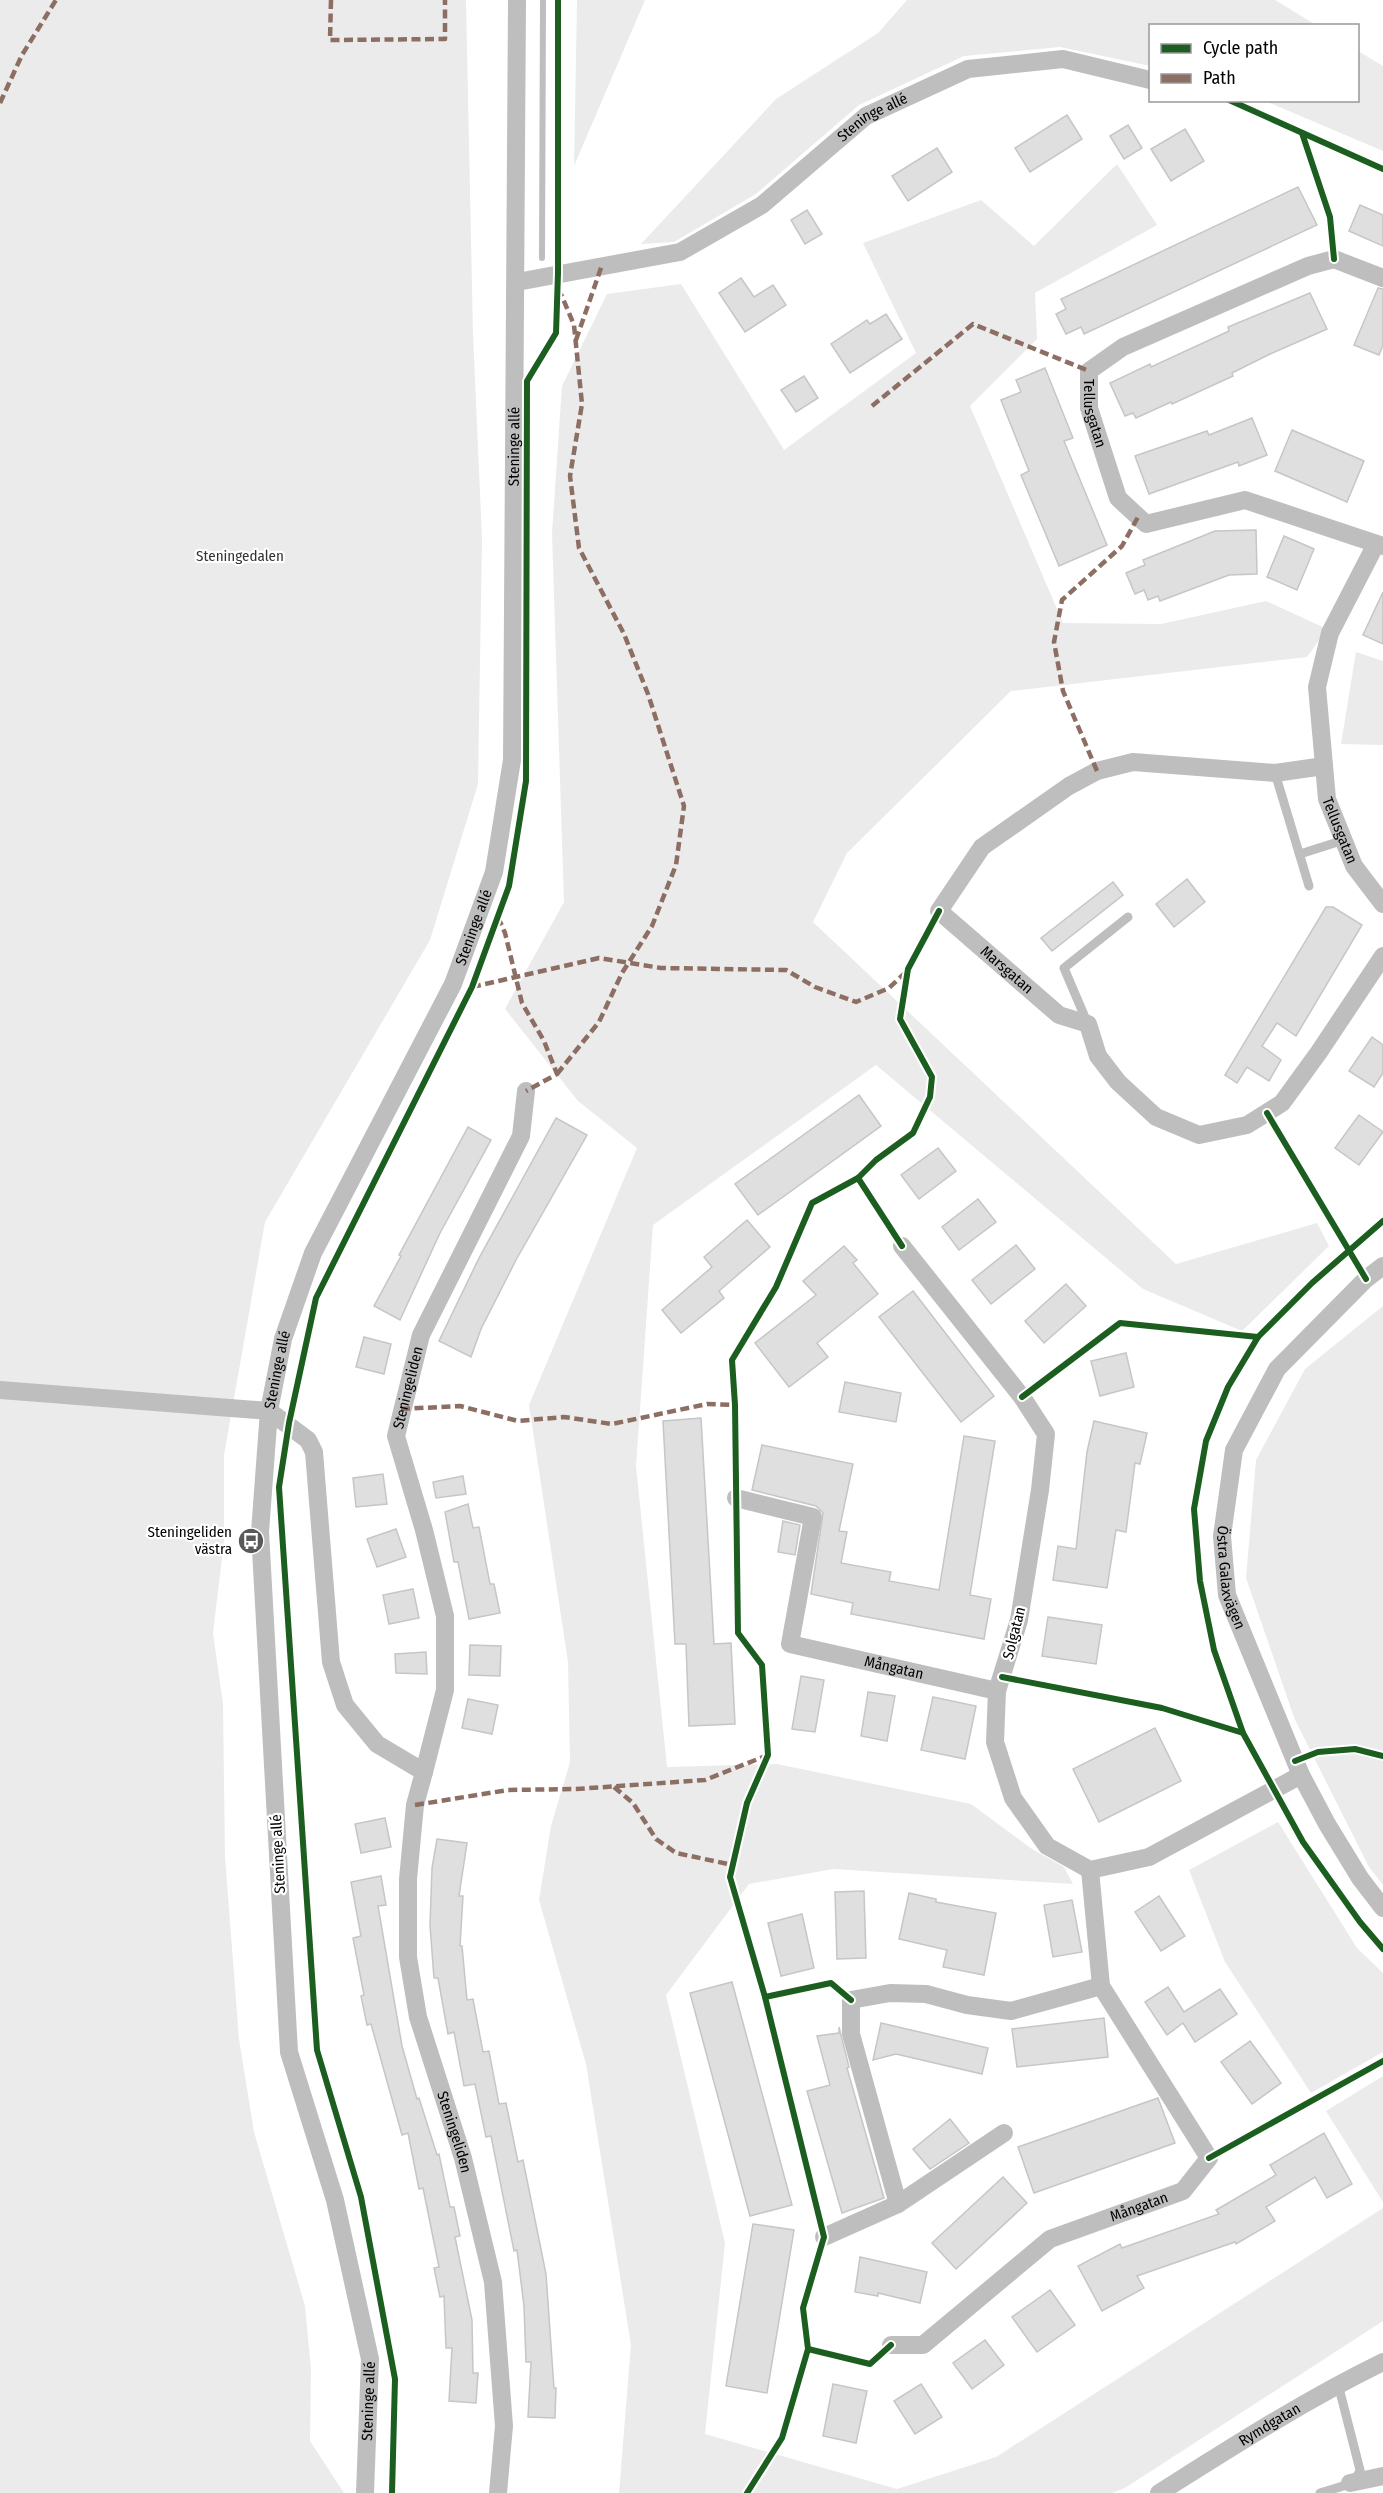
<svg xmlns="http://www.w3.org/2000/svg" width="1383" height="2493" font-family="'Fira Sans Condensed',sans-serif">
<rect width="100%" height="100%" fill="#fff"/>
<g fill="#ebebeb">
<path d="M0,0H466L473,334L482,539L478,784L430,940L265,1222L224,1455V1541L213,1633L223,1704L225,1857L239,2039L254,2132L305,2306L311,2369L310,2441L344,2493H0Z"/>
<path d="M577,0H645L574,166Z"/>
<path d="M907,0H1275L1316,25L1150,26V66L1060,47L964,56L859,105L756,194L674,242L641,244L776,99L878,33Z"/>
<path d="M1358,51L1383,66V151L1265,101L1358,100Z"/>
<path d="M1117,164L1157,225L1035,293L1037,339L970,406L1063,623L1161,624L1266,601L1327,629L1307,657L1011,691L847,853L813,922L1176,1264L1317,1223L1329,1246L1242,1331L1143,1289L876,1065L653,1225L636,1466L667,1767L777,1764L971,1804L1032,1849L1064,1867L1073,1884L833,1869L749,1884L666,1995L725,2243L705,2434L897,2489L996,2457L1383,2208V2321L1125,2488L1112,2493H619L631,2345L586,2064L539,1900L551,1826L570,1762L568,1662L529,1405L637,1148L578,1101L505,1009L564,902L552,533L562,386L607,294L681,284L784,450L916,353L863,243L981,200L1034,246Z"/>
<path d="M1356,652L1383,661V745L1341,744Z"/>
<path d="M1383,1306V1885L1369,1867L1295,1720L1246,1578L1256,1460L1305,1369Z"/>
<path d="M1278,1822L1357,1948L1383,1973V2052L1311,2093L1225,1962L1189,1870Z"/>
<path d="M1383,2076V2202L1326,2111Z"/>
</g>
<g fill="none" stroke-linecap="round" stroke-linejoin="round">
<path stroke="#bebebe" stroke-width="6" d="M542,258L543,0"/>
</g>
<g fill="#dfdfdf" stroke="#c6c6c6" stroke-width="1.5">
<path d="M1067,115L1082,139L1030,172L1015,148Z"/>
<path d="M1128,125L1142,148L1124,159L1110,136Z"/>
<path d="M1185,129L1204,161L1171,181L1151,149Z"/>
<path d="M937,148L952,172L908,201L892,176Z"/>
<path d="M1298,187L1317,225L1084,334L1081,327L1066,334L1056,314L1066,309L1061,299Z"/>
<path d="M1360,205L1383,215V246L1349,231Z"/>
<path d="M807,210L822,234L805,244L791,220Z"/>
<path d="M741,278L754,297L773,285L786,305L745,332L719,293Z"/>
<path d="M1378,288L1383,289V345L1379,355L1354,345Z"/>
<path d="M1310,293L1327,329L1270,354L1232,373L1233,376L1172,404L1171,402L1136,418L1133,413L1125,416L1110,383L1150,364L1151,367L1229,331L1228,327Z"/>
<path d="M886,314L902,339L850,373L831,344L867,320L870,324Z"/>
<path d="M1045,368L1073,438L1064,441L1107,545L1059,566L1021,475L1029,471L1001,400L1021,392L1016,380Z"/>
<path d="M804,376L818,398L796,412L781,390Z"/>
<path d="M1252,418L1267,455L1239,466L1238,462L1149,494L1135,456L1207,431L1209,435Z"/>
<path d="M1292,430L1364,461L1347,502L1275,471Z"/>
<path d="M1256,530L1257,574L1229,575L1160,601L1158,596L1148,600L1144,590L1135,594L1126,573L1145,565L1143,560L1215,531Z"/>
<path d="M1284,536L1314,549L1297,590L1267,577Z"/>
<path d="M1383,592V644L1363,635Z"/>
<path d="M1187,879L1205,902L1174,927L1156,904Z"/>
<path d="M1113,882L1123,895L1052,951L1041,938Z"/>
<path d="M1326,907H1333L1362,925L1296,1036L1277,1023L1262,1046L1281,1060L1269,1081L1247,1067L1237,1083L1225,1075Z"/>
<path d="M1372,1037L1383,1045V1073L1374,1087L1349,1071Z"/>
<path d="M859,1095L881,1126L758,1215L735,1184Z"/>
<path d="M1359,1115L1383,1132L1359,1165L1335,1148Z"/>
<path d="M556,1118L587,1135L516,1260L481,1329L471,1357L439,1341L479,1258Z"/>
<path d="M468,1127L491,1140L440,1233L400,1320L374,1306L401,1256L399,1255Z"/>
<path d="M938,1148L956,1171L919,1199L901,1175Z"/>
<path d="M978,1199L996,1222L959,1250L942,1227Z"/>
<path d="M747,1220L770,1247L719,1291L724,1298L681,1333L662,1310L712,1267L704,1257Z"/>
<path d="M1016,1245L1035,1269L991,1304L972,1280Z"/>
<path d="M844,1246L857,1260L853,1263L878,1294L817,1343L828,1357L789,1387L755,1343L816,1295L803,1281Z"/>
<path d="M1066,1284L1086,1306L1044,1343L1025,1321Z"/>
<path d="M913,1291L994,1396L961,1422L879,1317Z"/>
<path d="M364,1337L391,1344L384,1374L356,1367Z"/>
<path d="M1126,1353L1134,1387L1100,1396L1091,1361Z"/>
<path d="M845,1382L901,1393L896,1422L839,1412Z"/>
<path d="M701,1418L714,1644L731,1643L735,1724L689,1726L686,1644H675L663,1421Z"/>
<path d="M1094,1421L1147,1433L1140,1464L1135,1463L1126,1532L1116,1530L1107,1588L1053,1580L1058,1546L1076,1549L1087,1452Z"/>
<path d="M964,1436L995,1441L970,1595L991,1599L984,1639L851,1614L853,1603L811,1594L823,1513L816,1506L752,1490L762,1445L853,1464L839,1531L847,1532L841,1563L891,1572L889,1581L939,1590Z"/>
<path d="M383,1474L387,1504L356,1507L353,1478Z"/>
<path d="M463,1476L466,1494L436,1498L433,1482Z"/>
<path d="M468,1504L473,1528L479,1527L490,1584H494L500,1613L469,1619L458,1562H454L445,1512Z"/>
<path d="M783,1521L800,1525L795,1555L778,1552Z"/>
<path d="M396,1529L406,1557L377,1567L367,1539Z"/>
<path d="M413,1589L419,1618L389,1624L383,1595Z"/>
<path d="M1048,1617L1102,1625L1096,1664L1042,1656Z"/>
<path d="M470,1645L501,1646L500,1676L469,1675Z"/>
<path d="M426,1652L427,1674L396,1673L395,1654Z"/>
<path d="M801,1676L824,1680L815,1732L792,1729Z"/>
<path d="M868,1692L895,1696L887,1741L861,1736Z"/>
<path d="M933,1697L976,1706L965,1759L921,1750Z"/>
<path d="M468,1699L498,1705L492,1734L462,1728Z"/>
<path d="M1155,1728L1181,1781L1099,1822L1073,1769Z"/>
<path d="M385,1818L391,1847L361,1853L355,1824Z"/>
<path d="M437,1839L467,1843L459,1896H463L460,1946H462L467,2000L473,1999L483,2052L489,2051L499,2104L506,2103L518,2162L523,2160L546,2274L554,2388H556L555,2418L528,2417L531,2362H526L524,2306L517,2250L514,2251L491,2136L486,2137L475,2084L464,2086L454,2032L448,2034L438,1978H434L430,1925L432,1868Z"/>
<path d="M381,1876L386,1905L378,1906L402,2046L417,2099L419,2098L437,2155L439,2154L450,2207H454L460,2236L455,2237L472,2320L473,2373H478L476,2403L449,2401L452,2348H446L444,2296L440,2297L434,2268L439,2267L423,2188L419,2189L408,2133L402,2135L371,2024L367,2025L361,1996L364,1995L353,1938L361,1936L351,1882Z"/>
<path d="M864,1891L866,1958L837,1959L835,1892Z"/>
<path d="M909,1893L936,1899V1902L996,1913L984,1975L943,1967L947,1950L899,1939Z"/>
<path d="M1159,1896L1185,1936L1161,1951L1135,1912Z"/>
<path d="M1072,1900L1082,1952L1053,1957L1044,1905Z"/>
<path d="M802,1914L814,1968L781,1976L768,1923Z"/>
<path d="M732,1982L792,2205L750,2216L690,1993Z"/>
<path d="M1168,1987L1184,2012L1220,1989L1237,2014L1195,2042L1183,2023L1167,2035L1145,2002Z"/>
<path d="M1104,2018L1108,2057L1017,2067L1012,2029Z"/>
<path d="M881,2023L988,2048L982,2074L896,2054L873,2060Z"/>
<path d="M839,2027L849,2067L847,2068L884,2198L842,2213L807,2091L830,2085L817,2036L839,2033Z"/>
<path d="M1250,2041L1281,2083L1252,2104L1221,2062Z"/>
<path d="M1158,2098L1175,2143L1034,2193L1018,2147Z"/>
<path d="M950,2119L969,2143L930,2169L913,2149Z"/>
<path d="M1324,2133L1352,2184L1327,2198L1315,2177L1266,2207L1275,2221L1236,2244L1235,2242L1137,2276L1144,2288L1102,2311L1078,2266L1120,2244L1122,2248L1219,2214L1216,2210L1276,2175L1270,2165Z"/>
<path d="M1003,2177L1027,2203L956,2269L932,2243Z"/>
<path d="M753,2224L794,2230L767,2393L726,2386Z"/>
<path d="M860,2257L927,2272L920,2303L878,2293V2296L855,2292Z"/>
<path d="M1050,2290L1075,2325L1037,2352L1012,2317Z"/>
<path d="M985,2340L1004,2365L972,2389L953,2363Z"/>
<path d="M833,2384L867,2391L856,2443L823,2436Z"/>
<path d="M921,2384L942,2417L915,2434L894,2401Z"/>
</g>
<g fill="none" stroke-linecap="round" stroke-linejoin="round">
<g stroke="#bebebe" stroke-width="9">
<path d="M1275,773L1309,886"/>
<path d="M1300,854L1344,840"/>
<path d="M1087,1022L1064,968L1128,917"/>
<path d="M1320,2493C1334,2488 1355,2486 1360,2470L1338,2384"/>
</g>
<g stroke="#bebebe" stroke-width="18">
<path id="s1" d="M1383,278L1334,259L1308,266L1123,347L1089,371V408L1118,498L1146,524L1245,500L1383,546"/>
<path id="s2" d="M517,282L680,252L762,205L866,116L968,69L1063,59L1150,80"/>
<path id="s3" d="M1376,544L1330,633L1317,687L1327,799L1354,866L1383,904"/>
<path id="s4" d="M1324,766L1275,773L1133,762L1097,771L1069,786L982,847L939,911L1059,1015L1088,1024L1098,1056L1118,1082L1156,1117L1199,1135L1247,1125L1282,1103L1319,1052L1383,956"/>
<path d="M902,1246L1022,1397L1046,1434L1040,1490L1019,1620L997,1691L995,1742L1013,1798L1047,1846L1090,1870L1149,1857L1301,1775"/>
<path id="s5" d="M1383,1266L1366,1279L1277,1369L1234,1450L1222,1536L1227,1595L1301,1775L1327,1824L1360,1878L1383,1908"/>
<path id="s6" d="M0,1390L269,1411L308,1440L314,1452L331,1662L345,1705L377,1744L424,1772L445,1690V1616L424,1530L396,1436L421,1335L521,1136L526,1091"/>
<path id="s7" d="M736,1498L813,1517L790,1644L997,1691"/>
<path id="s8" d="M424,1772L415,1805L408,1879V1957L418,2017L463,2158L493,2282L504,2426L498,2493"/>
<path d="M898,2204L851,2034V2000L890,1993L926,1994L967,2005L1011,2011L1101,1986"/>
<path d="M824,2237L898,2204L1004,2133"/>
<path id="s9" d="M891,2345H923L1050,2239L1183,2191L1209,2158L1101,1986L1090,1870"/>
<path d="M1350,2483L1383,2476"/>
<path id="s10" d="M365,2493L370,2359L335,2200L289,2052L260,1532L269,1411L283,1339L313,1253L453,984L494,872L512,760L517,0"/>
<path id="s11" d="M1159,2493C1232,2447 1305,2400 1383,2362"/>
</g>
<g stroke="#8d6e63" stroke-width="4.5" stroke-dasharray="9 4.5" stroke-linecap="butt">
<path d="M331,0L330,40L445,39V0"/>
<path d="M0,103L22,55L56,0"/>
<path d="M576,340L602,265"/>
<path d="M872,406L973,324L1089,371"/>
<path d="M1097,771L1063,691L1054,642L1062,600L1122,546L1138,517"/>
<path d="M498,917L505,933L522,1003L544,1041L557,1074L526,1091"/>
<path d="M472,987L599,958L661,968L786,970L815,987L856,1002L889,988L907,971"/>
<path d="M557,1074L599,1022L622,973L652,926L676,865L684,806L648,694L624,634L579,548L570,476L582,404L574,325L561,294"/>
<path d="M401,1409L460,1406L518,1421L564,1417L612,1424L707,1404L735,1405"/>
<path d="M614,1787L633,1803L656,1839L676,1853L733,1865"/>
<path d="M415,1805L508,1790L576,1789L705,1780L768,1755"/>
</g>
<g stroke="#fff" stroke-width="10">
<g id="cycleway">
<path d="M1229,100L1383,169"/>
<path d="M1302,133L1330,217L1334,259"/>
<path d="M1267,1113L1366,1279"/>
<path d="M858,1178L902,1246"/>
<path d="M1383,1221L1312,1283L1258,1337L1228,1387L1206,1441L1194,1509L1200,1581L1214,1650L1243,1733L1303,1842L1360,1922L1383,1949"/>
<path d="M1022,1397L1120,1323L1258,1337"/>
<path d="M1002,1677L1162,1708L1243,1733"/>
<path d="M1295,1761L1318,1752L1355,1749L1383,1756"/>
<path d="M765,1997L831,1983L851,2000"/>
<path d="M1209,2158L1383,2061"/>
<path d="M808,2349L803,2308L824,2237L765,1997L730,1877L747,1803L768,1755L762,1665L738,1633L735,1405L732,1360L776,1287L812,1203L858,1178L876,1160L913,1133L930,1097L932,1077L900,1019L908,969L939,911"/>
<path d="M392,2493L395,2379L361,2197L317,2050L279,1487L289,1423L316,1298L472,987L509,886L526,781L527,381L556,333L558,273V0"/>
<path d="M747,2493L782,2438L808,2349L870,2364L891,2345"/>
</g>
</g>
<use href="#cycleway" stroke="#1b5e20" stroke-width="6"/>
</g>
<defs>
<g id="bus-disc" transform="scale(1.35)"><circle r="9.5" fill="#595959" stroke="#fff"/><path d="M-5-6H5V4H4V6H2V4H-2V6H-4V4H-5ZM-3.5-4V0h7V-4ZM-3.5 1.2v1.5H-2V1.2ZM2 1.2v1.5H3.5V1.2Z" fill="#fff"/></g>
</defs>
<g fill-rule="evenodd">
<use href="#bus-disc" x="251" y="1541"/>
</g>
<g text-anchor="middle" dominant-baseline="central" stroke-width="4.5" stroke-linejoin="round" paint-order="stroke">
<g font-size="15" fill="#000" stroke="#fff">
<text stroke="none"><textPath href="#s2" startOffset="402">Steninge allé</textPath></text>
<text stroke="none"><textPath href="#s1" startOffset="366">Tellusgatan</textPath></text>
<text stroke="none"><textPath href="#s10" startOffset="2108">Steninge allé</textPath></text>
<text stroke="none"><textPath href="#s3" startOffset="302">Tellusgatan</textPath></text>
<text stroke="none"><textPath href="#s10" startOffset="1622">Steninge allé</textPath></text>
<text stroke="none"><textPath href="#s4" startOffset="534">Marsgatan</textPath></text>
<text stroke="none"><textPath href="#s10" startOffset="1136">Steninge allé</textPath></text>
<text stroke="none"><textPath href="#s6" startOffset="1088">Steningeliden</textPath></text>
<text stroke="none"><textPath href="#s5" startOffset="369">Östra Galaxvägen</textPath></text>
<text transform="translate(1014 1633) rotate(-76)">Solgatan</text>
<text stroke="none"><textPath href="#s7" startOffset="315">Mångatan</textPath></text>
<text transform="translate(278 1854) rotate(-93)">Steninge allé</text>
<text stroke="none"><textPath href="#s8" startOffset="368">Steningeliden</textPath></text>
<text stroke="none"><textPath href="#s9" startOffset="292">Mångatan</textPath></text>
<text stroke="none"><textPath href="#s10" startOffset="92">Steninge allé</textPath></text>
<text stroke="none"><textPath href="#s11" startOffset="130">Rymdgatan</textPath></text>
</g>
<g font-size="15" fill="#323232" stroke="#fff">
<text x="240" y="556">Steningedalen</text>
</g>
<g font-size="15" fill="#000" stroke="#fff" text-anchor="end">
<text x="232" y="1532">Steningeliden<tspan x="232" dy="17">västra</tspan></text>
</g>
</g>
<rect x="1149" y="24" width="210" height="78" fill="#ffffff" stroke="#999999" stroke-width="1.5"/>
<rect x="1161" y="44" width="30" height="9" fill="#1b5e20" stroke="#999999" stroke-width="1.5"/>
<text x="1203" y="54" font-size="18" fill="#000000">Cycle path</text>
<rect x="1161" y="74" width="30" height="9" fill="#8d6e63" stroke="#999999" stroke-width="1.5"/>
<text x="1203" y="84" font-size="18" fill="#000000">Path</text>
</svg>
